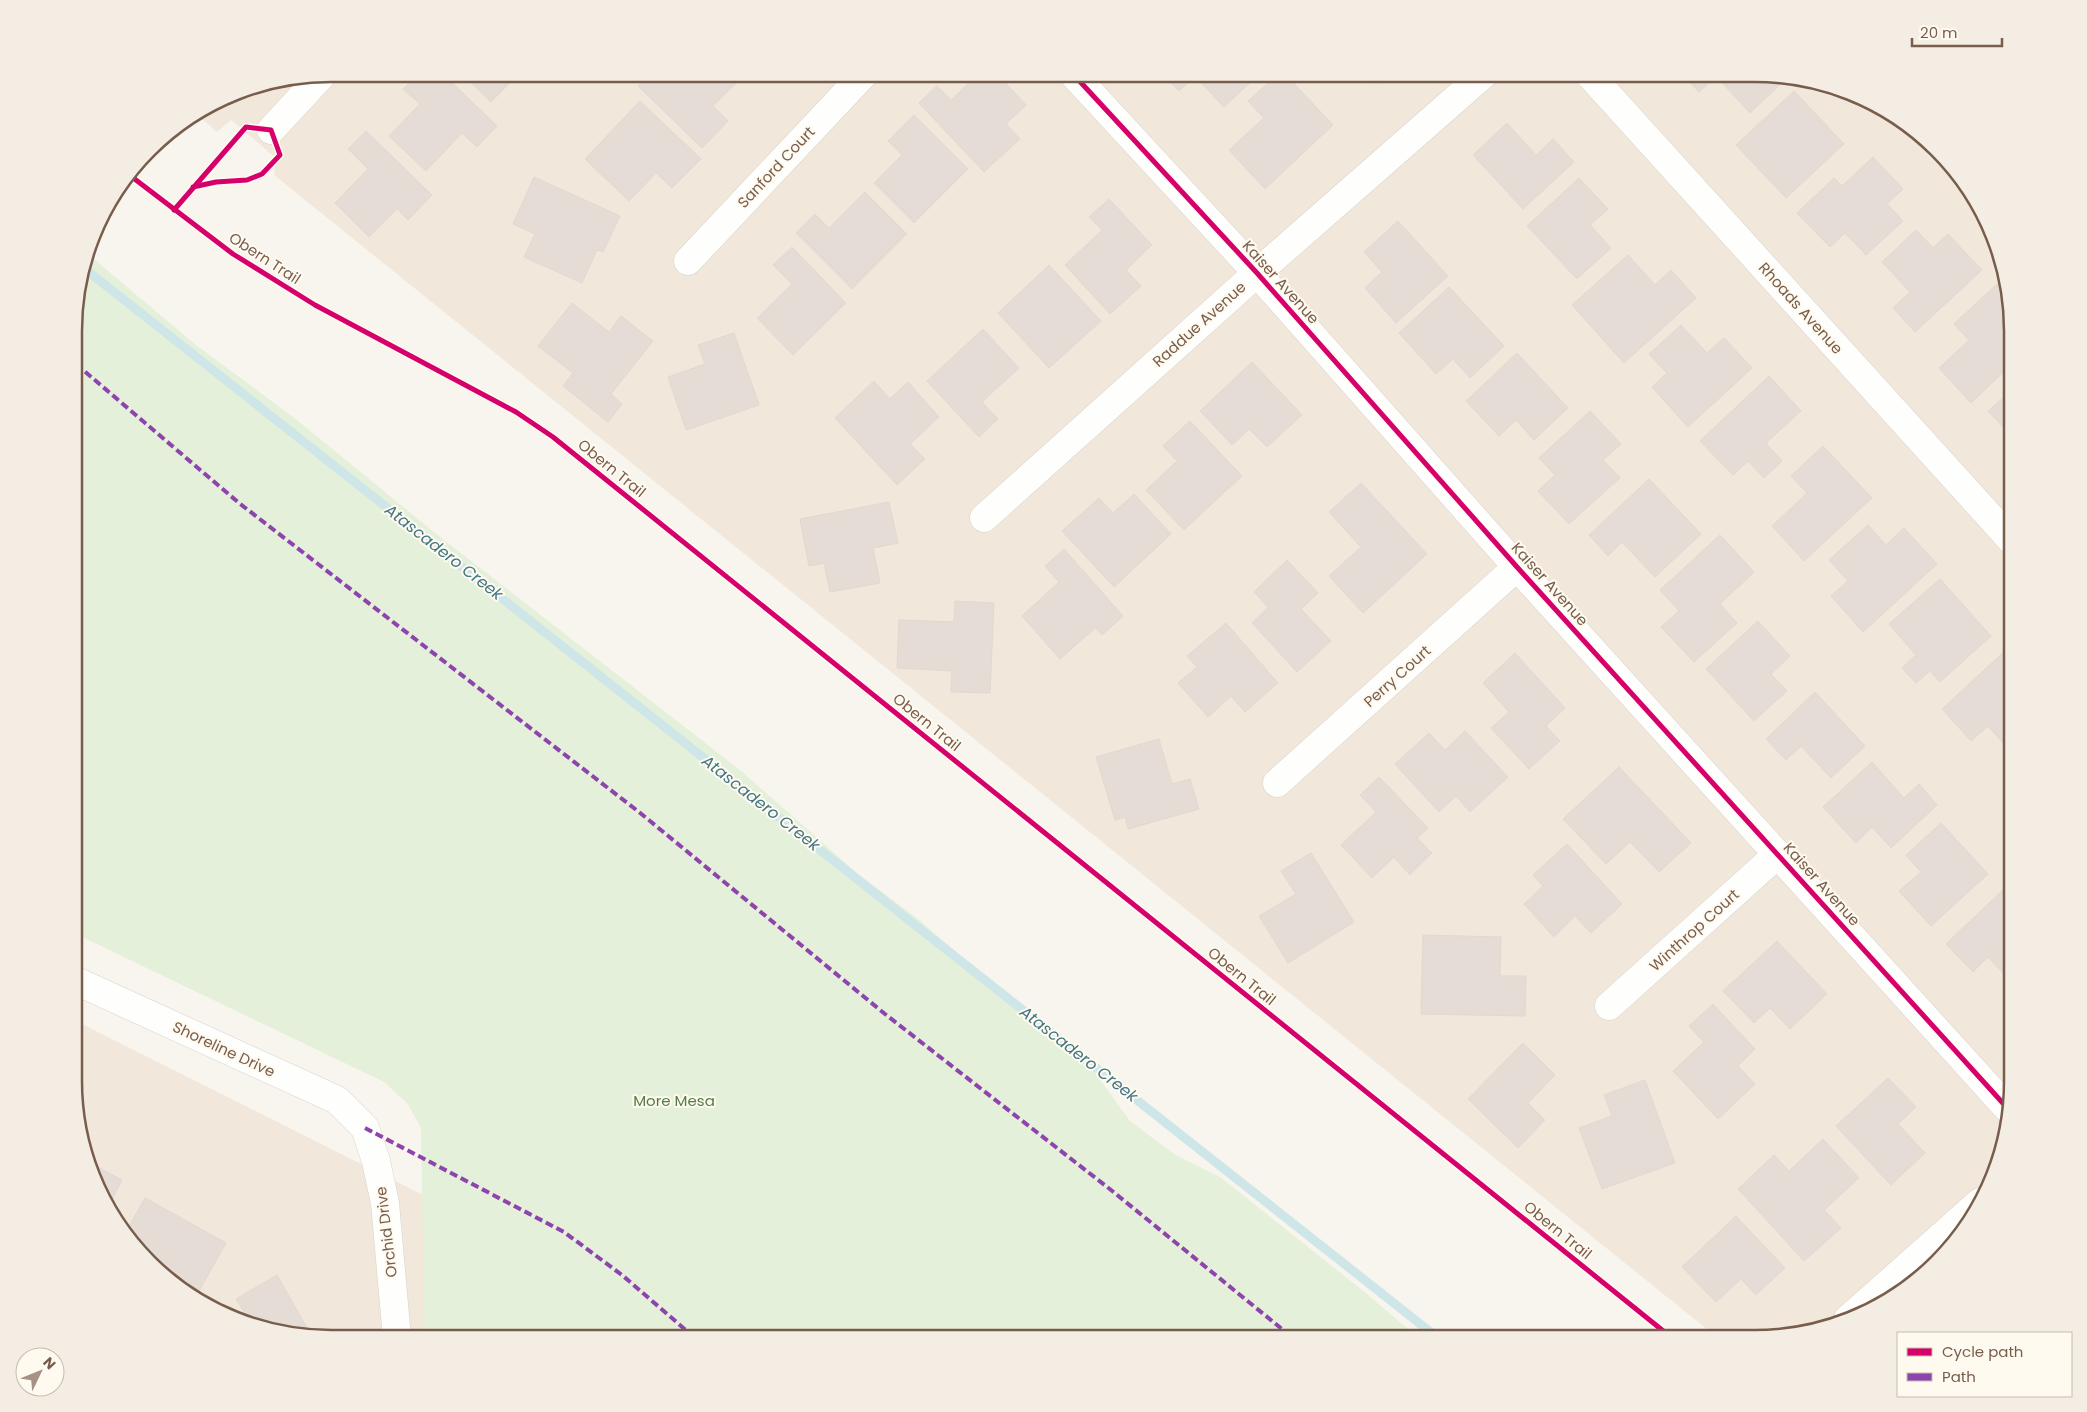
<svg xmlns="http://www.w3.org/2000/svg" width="2087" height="1412" font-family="Poppins,sans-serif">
<rect width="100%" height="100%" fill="#f8f5ee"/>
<g fill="#f1e8db">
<path d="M332,74H1755L1838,87L1899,117L1949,161L1979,203L2004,265L2013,315V1097L2000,1163L1970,1224L1926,1274L1884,1304L1822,1329L1772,1338H1718L274,175L276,158L231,120L217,132L198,115L233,93Z"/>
<path d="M76,1021L431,1199L436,1338H332L249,1325L188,1295L149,1262L108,1209L76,1114Z"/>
</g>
<path fill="#e4f0d9" d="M89,255L196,345L297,420L435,533L740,770L857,873L919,920L1093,1070L1130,1121L1174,1154L1220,1177L1366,1293L1418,1338H422L424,1298L421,1128L407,1103L384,1082L76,934V298Z"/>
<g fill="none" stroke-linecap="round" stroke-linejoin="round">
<path stroke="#cfe6e9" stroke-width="9" d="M85,269L1438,1338"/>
</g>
<g fill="#e5ddd5" stroke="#e1d8cf">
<path d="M418,74H443L497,126L477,147L462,133L426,171L389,136L420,104L403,89Z"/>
<path d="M462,74H519L491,102Z"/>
<path d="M650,74H739L742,77L713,106L728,121L702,148L638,86Z"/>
<path d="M978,74H997L1026,105L1006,124L1020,139L984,172L919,103L937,86L951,100Z"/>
<path d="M1163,74H1259L1224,107L1195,76L1179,91Z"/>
<path d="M1278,74H1285L1333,125L1265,189L1229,150L1264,118L1248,101Z"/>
<path d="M1367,74H1387L1376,84Z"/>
<path d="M1682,74H1755L1786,79L1750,113L1716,76L1699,92Z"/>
<path d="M1794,91L1844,144L1786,198L1736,145Z"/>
<path d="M640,101L701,159L672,188L656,173L629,201L585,159Z"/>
<path d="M914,115L968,169L914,223L874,183L902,155L888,141Z"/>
<path d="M1507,123L1536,155L1553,139L1574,162L1523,209L1473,155Z"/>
<path d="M366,131L432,195L408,220L397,209L369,237L335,203L368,169L348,149Z"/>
<path d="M1873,157L1903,189L1887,204L1903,221L1866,255L1845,233L1830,247L1797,213L1834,178L1842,186Z"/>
<path d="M534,177L620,216L603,252L597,250L582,283L524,257L535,234L513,224Z"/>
<path d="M1579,178L1608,209L1590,225L1611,248L1577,279L1527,226Z"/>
<path d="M865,192L907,234L852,289L796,233L815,214L829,228Z"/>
<path d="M1109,199L1152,245L1126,270L1141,286L1110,314L1065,265L1102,230L1089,217Z"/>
<path d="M1398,221L1448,276L1396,323L1365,288L1382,272L1364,252Z"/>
<path d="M1916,230L1933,248L1948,234L1982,270L1915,332L1893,308L1910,292L1882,262Z"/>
<path d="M792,247L846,303L793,355L757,318L792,284L773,265Z"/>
<path d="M1628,255L1655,285L1671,270L1696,298L1624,363L1572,305Z"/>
<path d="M1049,265L1101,321L1049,368L998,313Z"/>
<path d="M1997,284L2010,299L2013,315V363L1971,403L1939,368L1969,340L1954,324Z"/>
<path d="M1449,287L1504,346L1470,378L1453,359L1436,374L1399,333Z"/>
<path d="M572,303L609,332L621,316L653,341L611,394L622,404L608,422L563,386L573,373L538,346Z"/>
<path d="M1681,325L1707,353L1724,338L1752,368L1688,427L1652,387L1667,373L1649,354Z"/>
<path d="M983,329L1019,368L982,402L998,419L979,437L927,381Z"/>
<path d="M734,333L759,405L686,430L668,377L705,364L698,345Z"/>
<path d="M1517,353L1568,408L1534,440L1516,420L1499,436L1466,401Z"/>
<path d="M1252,362L1302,415L1267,447L1249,429L1232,445L1200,411Z"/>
<path d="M1769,376L1801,411L1766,443L1782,461L1764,478L1748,461L1733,475L1700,441Z"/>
<path d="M874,381L890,399L908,382L939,417L910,444L925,459L897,485L835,418Z"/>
<path d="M2013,389V428L2008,432L1988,411Z"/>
<path d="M1590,411L1621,444L1603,460L1620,478L1569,524L1538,491L1555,475L1539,458Z"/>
<path d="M1190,421L1242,476L1184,530L1146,490L1177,461L1163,446Z"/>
<path d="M1823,446L1872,498L1804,561L1772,526L1807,493L1791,476Z"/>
<path d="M1649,479L1701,534L1655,577L1622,542L1608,556L1589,535Z"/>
<path d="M1361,483L1427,554L1363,613L1329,576L1361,547L1329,512Z"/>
<path d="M1134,494L1171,534L1114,587L1062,531L1099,498L1113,513Z"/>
<path d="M889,502L898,543L873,548L880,583L830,592L824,563L809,566L800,519Z"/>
<path d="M1868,525L1886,545L1904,528L1937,564L1863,632L1831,596L1848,581L1829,560Z"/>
<path d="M1720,535L1754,572L1720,604L1737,623L1694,662L1661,627L1679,611L1660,590Z"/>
<path d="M1064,549L1123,616L1102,635L1095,628L1060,659L1022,616L1059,582L1045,566Z"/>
<path d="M1287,560L1318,593L1301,609L1331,641L1297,672L1252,623L1268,607L1254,592Z"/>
<path d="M1940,579L1991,636L1940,682L1930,671L1916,683L1902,668L1916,655L1889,624Z"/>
<path d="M955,601L994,603L990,693L951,692L952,671L897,668L899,620L954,622Z"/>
<path d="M1758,621L1790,656L1771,674L1787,691L1754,721L1706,669Z"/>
<path d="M1226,623L1278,683L1245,712L1231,696L1208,717L1178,683L1197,667L1187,656Z"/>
<path d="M2009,647L2013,651V736L2004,744L1988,726L1971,741L1942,709Z"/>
<path d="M1515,653L1565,708L1546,726L1560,741L1529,769L1491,728L1509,712L1483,683Z"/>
<path d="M1815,692L1865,746L1831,778L1801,746L1786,760L1766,739Z"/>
<path d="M1465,731L1508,777L1470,812L1456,796L1439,812L1395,764L1429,733L1445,750Z"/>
<path d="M1159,739L1172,784L1190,779L1199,809L1128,829L1125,817L1115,820L1096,757Z"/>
<path d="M1872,762L1904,798L1919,784L1937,805L1891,848L1872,827L1856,843L1823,807Z"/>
<path d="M1619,767L1691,843L1659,872L1630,842L1606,864L1563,819Z"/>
<path d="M1379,777L1428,828L1417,838L1432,853L1410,875L1394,857L1372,878L1341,845L1376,812L1360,795Z"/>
<path d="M1941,823L1988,874L1931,926L1899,891L1921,872L1906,855Z"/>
<path d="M1567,844L1622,904L1591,933L1575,916L1554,937L1524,904L1543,886L1533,875Z"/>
<path d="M1311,853L1354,922L1288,963L1259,916L1296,894L1281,871Z"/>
<path d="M2008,885L2013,890L2012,982L1988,957L1973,972L1946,944Z"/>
<path d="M1423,935L1501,937L1500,976H1526L1525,1016L1421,1014Z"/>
<path d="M1777,941L1827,994L1790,1029L1770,1008L1754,1023L1723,991Z"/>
<path d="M1713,1004L1755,1049L1738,1066L1755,1084L1718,1119L1673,1071L1704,1042L1689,1026Z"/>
<path d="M1523,1043L1555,1075L1528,1103L1545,1120L1518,1148L1468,1099Z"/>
<path d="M1888,1078L1916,1107L1898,1124L1925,1153L1891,1185L1836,1126Z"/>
<path d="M1645,1080L1675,1163L1602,1189L1579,1128L1612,1116L1604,1095Z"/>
<path d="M1823,1139L1859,1178L1824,1210L1841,1228L1804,1261L1738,1189L1774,1155L1789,1171Z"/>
<path d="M94,1165L122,1180L108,1207Z"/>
<path d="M145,1198L226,1243L199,1291L150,1263L126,1232Z"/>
<path d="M1736,1216L1785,1268L1756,1295L1741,1279L1716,1302L1682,1267Z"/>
<path d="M277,1275L311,1335L252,1325L236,1299Z"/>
</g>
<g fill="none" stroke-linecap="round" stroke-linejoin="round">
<g stroke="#d7d2cc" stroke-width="29">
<g id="minor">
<path d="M1073,74L1257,273L1517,567L2010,1111"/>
<path d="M1589,74L2013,542"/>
<path d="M271,130L321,76"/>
<path d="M688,261L864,74"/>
<path d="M984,518L1257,273L1484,74"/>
<path d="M1277,783L1517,567"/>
<path d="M76,981L337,1100L365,1128L376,1161L385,1203L397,1338"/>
<path d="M1609,1006L1778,854"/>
<path d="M1848,1319L1980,1202"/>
</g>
</g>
<use href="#minor" stroke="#fefefc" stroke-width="28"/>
<g stroke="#8e44ad" stroke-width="4" stroke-dasharray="8 4" stroke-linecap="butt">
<path d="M76,364L239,503L639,812L885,1014L1111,1190L1293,1338"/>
<path d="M365,1128L564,1232L622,1275L695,1338"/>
</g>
<g stroke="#fffaf0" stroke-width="8">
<g id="cycleway">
<path d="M1073,74L1257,273L1517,567L2010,1111"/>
<path d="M132,177L233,254L315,305L516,412L553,437L1672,1338"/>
<path d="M174,210L246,127L271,130L280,155L262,174L247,180L216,182L193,187"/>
</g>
</g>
<use href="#cycleway" stroke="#d6006c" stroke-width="5"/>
</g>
<g text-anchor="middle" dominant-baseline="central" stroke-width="4" stroke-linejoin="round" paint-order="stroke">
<g font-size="15" fill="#785d4c" stroke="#fffaf0">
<text transform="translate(776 167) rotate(-47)">Sanford Court</text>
<text transform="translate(265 258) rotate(33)">Obern Trail</text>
<text transform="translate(1281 282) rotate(48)">Kaiser Avenue</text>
<text transform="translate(1801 308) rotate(48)">Rhoads Avenue</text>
<text transform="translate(1199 324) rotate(-42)">Raddue Avenue</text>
<text transform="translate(612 468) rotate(39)">Obern Trail</text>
<text transform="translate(1550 584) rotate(48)">Kaiser Avenue</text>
<text transform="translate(1397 676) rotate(-42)">Perry Court</text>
<text transform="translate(927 722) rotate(39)">Obern Trail</text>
<text transform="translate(1822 884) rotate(48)">Kaiser Avenue</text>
<text transform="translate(1694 930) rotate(-42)">Winthrop Court</text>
<text transform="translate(1242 976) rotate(39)">Obern Trail</text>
<text transform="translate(224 1049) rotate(25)">Shoreline Drive</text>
<text transform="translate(1558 1230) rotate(39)">Obern Trail</text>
<text transform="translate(386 1232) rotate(-97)">Orchid Drive</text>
</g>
<g font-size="15" fill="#527e43" stroke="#fffaf0">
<text x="674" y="1100">More Mesa</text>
</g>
<g font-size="16" font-style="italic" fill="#427784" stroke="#fffaf0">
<text transform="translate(444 552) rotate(38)">Atascadero Creek</text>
<text transform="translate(761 803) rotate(38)">Atascadero Creek</text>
<text transform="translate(1079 1054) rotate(38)">Atascadero Creek</text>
</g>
</g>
<path d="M0 0H2087V1412H0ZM331 82H1755A249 249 0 0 1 2004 331V1081A249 249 0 0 1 1755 1330H331A249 249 0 0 1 82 1081V331A249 249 0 0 1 331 82Z" fill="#f4ede3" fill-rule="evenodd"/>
<path fill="none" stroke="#785d4c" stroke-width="2.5" d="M331 82H1755A249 249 0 0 1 2004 331V1081A249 249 0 0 1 1755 1330H331A249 249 0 0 1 82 1081V331A249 249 0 0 1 331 82Z"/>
<rect x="1897" y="1332" width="175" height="65" fill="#fffaf0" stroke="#c9bbae"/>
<rect x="1907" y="1348" width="25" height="8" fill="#d6006c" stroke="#c9bbae"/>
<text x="1942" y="1357" font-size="15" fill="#785d4c">Cycle path</text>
<rect x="1907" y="1373" width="25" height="8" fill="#8e44ad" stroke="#c9bbae"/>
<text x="1942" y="1382" font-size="15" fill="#785d4c">Path</text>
<g transform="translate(40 1372) rotate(47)"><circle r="24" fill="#fffaf0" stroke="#c9bbae"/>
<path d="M0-4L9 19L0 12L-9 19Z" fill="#a59285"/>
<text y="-8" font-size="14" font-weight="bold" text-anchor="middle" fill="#785d4c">N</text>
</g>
<path d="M1912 38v8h90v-8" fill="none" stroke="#785d4c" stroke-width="2.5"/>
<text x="1920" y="38" font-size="15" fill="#785d4c" stroke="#fffaf0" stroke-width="4" paint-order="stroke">20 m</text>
</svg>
